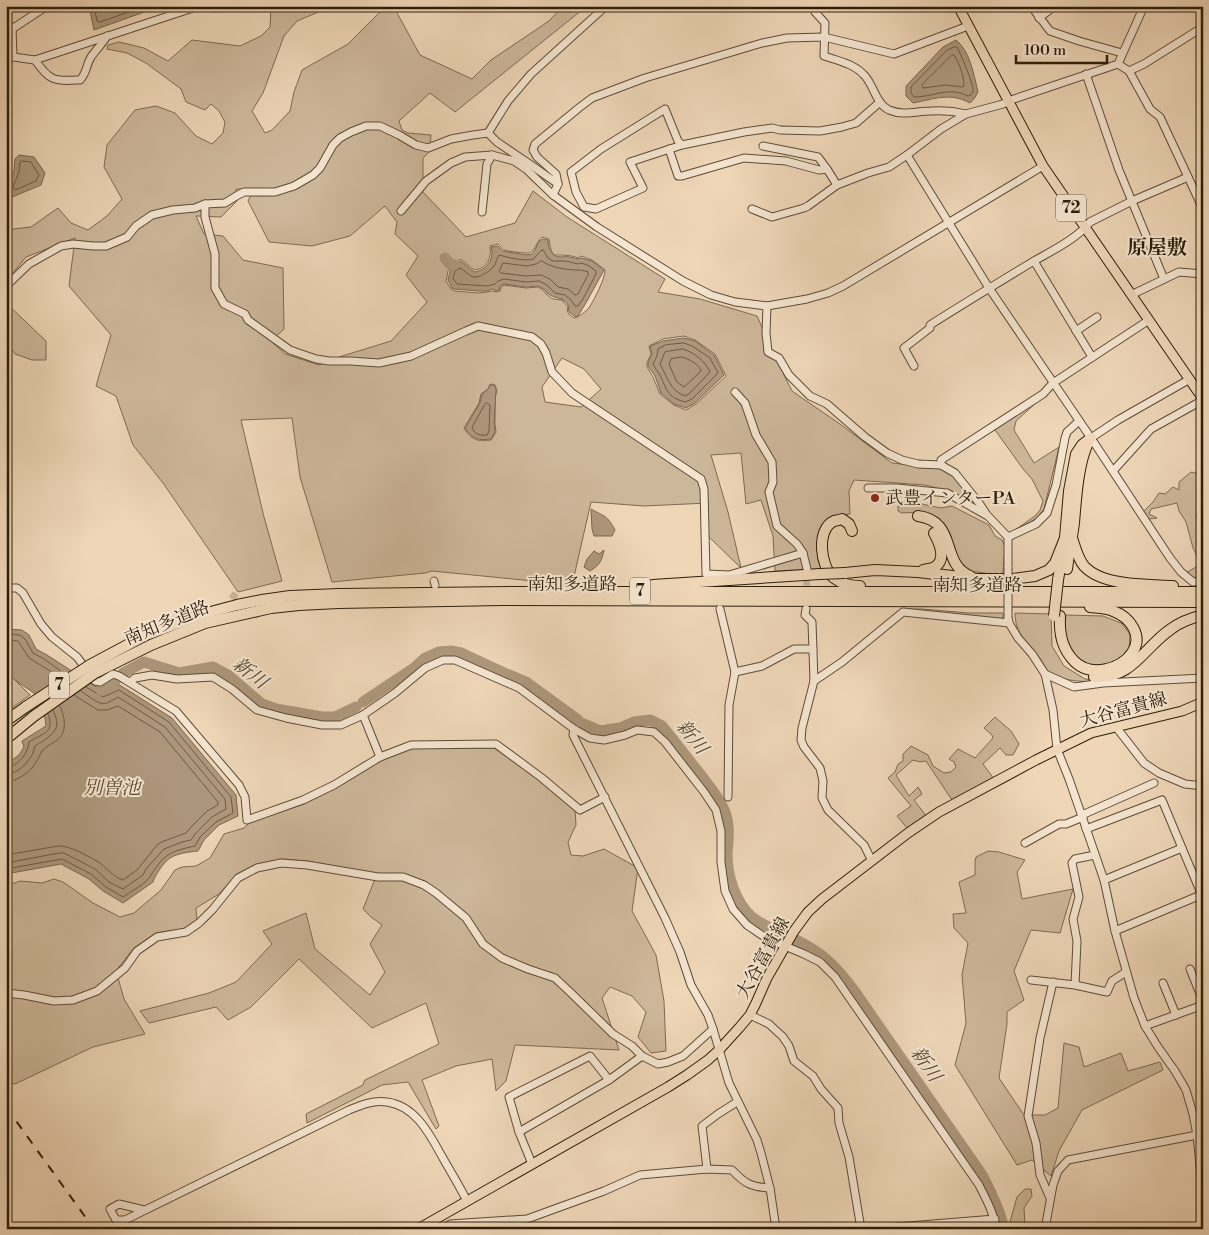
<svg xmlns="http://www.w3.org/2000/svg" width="1209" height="1235" font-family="'Libre Bodoni','Noto Serif JP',serif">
<rect width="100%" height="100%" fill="#eed6b7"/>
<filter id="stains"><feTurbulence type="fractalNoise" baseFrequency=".004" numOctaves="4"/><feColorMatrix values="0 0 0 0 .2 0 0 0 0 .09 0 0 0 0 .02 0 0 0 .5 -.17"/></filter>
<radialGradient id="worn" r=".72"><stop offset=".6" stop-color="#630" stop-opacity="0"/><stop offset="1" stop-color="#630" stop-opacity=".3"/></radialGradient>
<g fill="#cdb79a" stroke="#7e6a52" fill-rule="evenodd">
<path d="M272,6H324L321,11L297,21L284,36L263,93L252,111L265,133L272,130L290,111L294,92L302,70L348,44L380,12L396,11L420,55L472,79L491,60L549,21L563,6H587L455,112L430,93L399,121L402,130L408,133L431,135L430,151L423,158V192L466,237L515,223L533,191L567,217L665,279L658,292L700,299L757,316L777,361L792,391L840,424L892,463L939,468L954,475L977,508L948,491L925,485L854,480L849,491L850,514L836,516L818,551L821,569L775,571L773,536L761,500L746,504L741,453L711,455L728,512L741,568L708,536V503L644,506L591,502L573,581H533L432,571L425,573L332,582L300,477L292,418L241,420L264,517L282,581L238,592L163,483L133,445L116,396L96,386L111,335L69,286L75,238L26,257L6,281V237L13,229L31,227L58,208L71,223L88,230L107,216L122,199L104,167L107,145L135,110L156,106L175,113L196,136L212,144L223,133L225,122L219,111L211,104L205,110L186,102L181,89L146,63L127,53L107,49L108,45L119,42L144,48L168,61L192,40L240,46L261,36L270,27L271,8ZM236,189H254L248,201L269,242L312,246L350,236L385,206L397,222L395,234L418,256L406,275L427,302L391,341L339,357L319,365L285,354L271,341L284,329L283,268L243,260L223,236L204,234L196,216L221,217L237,201ZM542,237L549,239C550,245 550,250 554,255C563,255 571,255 578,258L581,256L592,260L605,270C605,279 594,300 589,308C585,312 580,316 575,318C570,316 566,313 568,307L562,300L553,299L546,294L543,290L538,287L526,288L504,285L501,287L500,291L497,292L492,291L487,292L478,293L455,291L451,289L446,281L449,266L461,259L474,270C487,269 492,258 490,246L498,244C499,245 504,250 504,250C506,251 528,254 529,253C536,250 537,241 542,237ZM684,336L695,340L715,354L726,376L696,404L686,410L674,405L660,394L653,377L647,367V363L651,354L649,346L663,339ZM562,358L584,369L601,389L581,407L545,402L542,387ZM492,384L495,385L497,390L495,398V424L496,432L491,440C478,442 471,440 464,428L479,403L481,394L489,388V385Z"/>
<path d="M6,303L46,341V360H32L15,354L6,340Z"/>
<path d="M1036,399L1037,402L1016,421L1014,430L1034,463L1059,447L1044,509L1037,518L1014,531L1036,515L1040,510L1043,501L1032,479L1023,469L993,427Z"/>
<path d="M1191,472L1199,474L1203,478V491L1198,490C1205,501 1204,505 1196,515L1198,525L1203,531V579H1194L1186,573L1201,564L1193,548L1186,522L1179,511L1177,503L1151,509L1149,514L1157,518L1149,519L1142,513L1153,502L1159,493L1165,494L1173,487L1179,490V482Z"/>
<path d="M917,503L941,508L952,506L989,525L995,536L1002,540L1005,547L1003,573L997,575L971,571L958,561L950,533L939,518L923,512L902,513L898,511V506Z"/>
<path d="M905,609H922L969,613H1003V618L997,619Z"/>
<path d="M1015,613L1051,614L1052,646L1064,666L1085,679L1106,681C1086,683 1069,681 1049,675C1046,669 1043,662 1039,657C1028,643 1015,634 1015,613Z"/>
<path d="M1066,615L1103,616L1121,623L1130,634L1129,649L1117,662L1102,666L1085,664L1074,653L1064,637Z"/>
<path d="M6,671L30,695L6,712Z"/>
<path d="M995,717L1011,731L1019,744L1013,755H1006L1000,748L983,764L994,779L952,800L926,761L920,762L913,760L896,775L909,796L918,787L922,794L914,800L927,817L908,829L897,816L911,806L888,778L895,772L898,764L903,761V754L911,746L928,755L933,766L944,773L951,772L956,767L954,762L949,759L958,749L975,758L993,738L992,735L984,728Z"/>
<path d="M413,748H494L543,782L575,809L576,825L568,842L571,855L583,856L604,849L638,868L632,911L656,955L664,1001L666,1051L651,1053L638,1037L646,1012L632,996L610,987L602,998L619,1050L515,1045L506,1081L496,1091L492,1059L456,1066L422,1080L439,1126L436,1129L408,1082L382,1085L307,1123L306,1114L363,1085L365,1080L439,1044L426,1003L372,1028L299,959L251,1007L228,1020L216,1007L149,1023L140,1011L209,993L236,982L272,944L263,931L306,913L315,949L370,995L385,972L370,944L382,925L371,917L363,909L377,874L308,861L282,859L255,865L236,875L219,894L196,908L197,920L183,929L156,933L133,949L116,971L124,999L145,1034L93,1047L15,1084L6,1081V886L20,881L42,883L54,879L63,882L93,903L120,917L134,913L161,890L175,870L182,867L196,866L210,858L224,834L244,828L250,822L304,804L336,788L380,761Z"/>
<path d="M988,851L999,852L1025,860L1017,872L1022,899L1073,889L1060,933L1031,930L1014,971L1024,1000L1007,1012V1024L999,1078L1024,1115H1045L1058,1108L1064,1043L1079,1047L1084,1067L1121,1053L1128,1071L1160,1062L1163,1070L1082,1110L1059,1151L1051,1176L1032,1160L1017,1165L955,1065L966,1023L962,975L968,943L954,928L953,914L966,913L959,882L975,875V861L976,857Z"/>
<path d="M1025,1189H1031L1032,1196L1024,1208L1025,1224L1040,1227V1229H1011L1010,1222L1017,1197Z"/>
</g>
<g fill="#ad977c" stroke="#7a674e">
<path d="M89,6H161L94,30Z"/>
<path d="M956,40C970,51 974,75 978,92L974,99L970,103C950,92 934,99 913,103L906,96V86L943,47Z"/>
<path d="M19,155L34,157L45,173L41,185L12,197L6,191L14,171L15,159Z"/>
<path d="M543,239L548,240C549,250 551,257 562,257C563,257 565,256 566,256C569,257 575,258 578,259L581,258L592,261L604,270L587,301L578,316L576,317L570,313L568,310L569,307L567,303L562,299L554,297L547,293L544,289L538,286L526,287L504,284L500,286L499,290L497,291L492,289L487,291H478L455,289L452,288L448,280L451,267L461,261L474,272C486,271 495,259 491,247L498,246L503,251L526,255L532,254L536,248L539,241Z"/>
<path d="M684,338L695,341L714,355L724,375L695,403L686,408L674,404L661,393L655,376L648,366V363L652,354L650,346L663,341Z"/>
<path d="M492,385L495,386L496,390L494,424L495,432L491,439C479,441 472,439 465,428L480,403L482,394L489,388L490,386Z"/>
<path d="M591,509C605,517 607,515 615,530L612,536H594L592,529Z"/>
<path d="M604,550C602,560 600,565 590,571L584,567L587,559L594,551L599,554Z"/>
<path d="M6,629L22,630L29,635L36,649L47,655L101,690L102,692L118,684L172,718L236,795L238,816L219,825L204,840L198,851C189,852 178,853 170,858C164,862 155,875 153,882L123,903L103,891L89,879L61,864L6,874V764L19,755L24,747L22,741L46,726L45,718L34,693L12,678L6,669Z"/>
</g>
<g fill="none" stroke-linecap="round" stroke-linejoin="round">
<g stroke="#6e5a43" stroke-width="1">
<path d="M94,6L97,21L100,22L146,6"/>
<path d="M954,47H957C961,55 974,84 973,92C972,93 971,94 971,95L968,96C948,86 934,97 914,97L911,93V87L946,51Z"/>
<path d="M952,55H954C960,64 964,77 964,86L962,87L946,85L923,88L922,85Z"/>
<path d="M22,161L31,162L39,175L36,181L15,190L13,187L19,172L20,162Z"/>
<path d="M542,250L544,251L547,257L552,261H566L578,264L582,263L589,266L596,271V274L583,299L578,306H575L571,300L565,295L555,293L547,285L539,281L526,282L504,279L498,281L495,284L487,286L457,284L453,279L455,271L460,268C464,270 468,275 473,277C480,278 490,271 494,266C496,263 497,258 499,255C506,257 526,262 533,259C536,257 539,252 542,250Z"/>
<path d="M542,261C552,268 563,269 575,270C580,270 583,270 588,272V275L578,294L575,295L568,289L558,287L550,279L541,275L526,276L501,273L499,271L503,263L527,266L536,264Z"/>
<path d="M684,343L692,346L710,358L718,373L692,399L685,402C667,397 667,390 660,375C658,372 655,368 653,364L657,356L658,349L665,345Z"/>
<path d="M683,349C695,353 705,361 710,372L689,394L685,396C670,391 667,376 660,364L665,352Z"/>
<path d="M682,357C689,359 698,364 701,370L700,372L684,387L677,382L669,364L671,359Z"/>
<path d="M487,403L490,405L489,431L487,435C480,436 474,434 472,427L485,404Z"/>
<path d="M6,634L20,635L25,639L33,653L44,659L65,674"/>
<path d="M6,640L18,641L29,658L60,677"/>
<path d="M6,768C18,766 28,754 29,742C43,733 55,733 48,714"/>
<path d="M6,774C18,774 28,763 33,753C34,751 34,748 35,746C36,745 41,742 42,742C56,732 61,727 53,710"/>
<path d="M6,782C17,781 29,773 35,764C38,760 40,753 43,750C46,746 52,744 56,741C68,733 65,717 60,706"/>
<path d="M6,855L58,846C69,845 90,857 100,863C108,869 113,877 123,880L137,870L158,844L164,841L186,833L190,828L207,811L218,805V802L160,732L118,706L107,710H98L74,695"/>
<path d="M6,863L59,853H64L95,869L109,882L123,889L143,875L146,869L164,849L182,842L191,840L196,833L212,817L226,809L225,799L165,727L118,697C115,699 111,701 107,703C98,706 88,695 81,691"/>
<path d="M6,869L62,859L91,874L106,887L123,897C130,892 145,884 149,878C164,855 167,852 195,846L200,837L216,822L233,813L231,797L169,722L119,690L103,697L86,687"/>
</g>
<g stroke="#ad977c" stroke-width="11">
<path d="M445,258L449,263L454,265"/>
<path d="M123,673L144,662L179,673L213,667L228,675L262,704L276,709L322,717H335L356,707"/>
<path d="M101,690L118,678"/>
<path d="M363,702L414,668L425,658L439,652L451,651L461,653L502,672L526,682L578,720"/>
<path d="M584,724L600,731L620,728L634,722L650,720L662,726C675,742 687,758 700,774C709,786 720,798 725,812C730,825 728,840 727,854C727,876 735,902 752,917C762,925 774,930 786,935"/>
<path d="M794,939C823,953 836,966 855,992L982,1175C991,1192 1000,1210 1004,1229"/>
</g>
<g stroke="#c8b194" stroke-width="7" stroke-dasharray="7 3.5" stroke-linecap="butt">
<path d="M231,594L259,616"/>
<path d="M806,596L807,572"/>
</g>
<g stroke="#5e4c35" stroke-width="9">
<g id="minor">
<path d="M815,6V12L825,23L824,56C839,61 855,64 865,76C874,86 876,104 889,110C903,116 917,111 931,111C943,110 954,111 966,114"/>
<path d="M1031,6L1050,31L1079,41L1122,53"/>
<path d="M1039,18L1055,6"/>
<path d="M6,20L12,29L13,56"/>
<path d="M12,29L47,6"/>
<path d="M6,56L35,60L199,6L218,8L221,6"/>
<path d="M35,60C50,82 55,81 80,80C87,73 86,65 91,57C96,50 102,44 107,36"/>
<path d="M1118,64L1129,71L1150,109L1160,117L1203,209"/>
<path d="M1129,71L1144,64L1203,27"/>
<path d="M1086,74L1119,170L1164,279"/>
<path d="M488,133L508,101L531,74L606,6"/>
<path d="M682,145L678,141L665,109L601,149L571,172L576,192L584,207L596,209L643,188L630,162L682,145L744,132L772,128L780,130L820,131L842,127L856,123L880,102"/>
<path d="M763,146L818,157L827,169"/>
<path d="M669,149L678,176H682L744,158L786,161L819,170L827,169L837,185"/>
<path d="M907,155L989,288L1091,438L1170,558L1181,572L1193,582L1203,581"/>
<path d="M558,184L556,174L537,157L533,150L535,144L580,107L592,98L645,78L762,43L787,38L824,37L894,54L968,26"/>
<path d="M205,204V217L215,254V288L224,304L245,314L248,320L290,350L316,359L329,361H351L379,363L411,356L466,331L478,326L532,337L541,344L546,353L552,372L572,393L701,479L704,489L706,574L729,575L803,553"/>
<path d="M752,209L772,217L804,208L808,206L837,185L868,173L889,167L907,155L941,129L966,114L1003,104L1008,101L1118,64L1144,6"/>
<path d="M401,211L426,181L451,163L465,157L492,155L514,161L526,169L553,195L597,227L683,281L711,295L735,302L767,306L807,299L828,293L843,286L1043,166"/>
<path d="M482,212L487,164L492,155"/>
<path d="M1034,261L1092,357"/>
<path d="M6,286L29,264L61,246L73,244L93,246H106L127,237L136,226L152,215L173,210L195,208L205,204L225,203L238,195L244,192H275L294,186L313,175L320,168L333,145L340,138L351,132L366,126H380L399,135L416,145L428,148L451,139L473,135L488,133L497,142L531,165L558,184L553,195"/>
<path d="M1131,295L1179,272L1203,274"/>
<path d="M767,306L766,333L768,352L779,358L789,375L810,396L827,404L865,437L887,453L902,460L918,464L941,465L955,473L979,503L987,515L1008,537V568"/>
<path d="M1076,331L1097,317"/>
<path d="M914,366L904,348L930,328V325C963,304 996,284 1029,264C1049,252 1076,240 1090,222L1132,201L1188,177"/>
<path d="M735,392L745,403L756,435L772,462L773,482L769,492L777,526L797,544L803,553L807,569"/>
<path d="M1091,438L1118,420L1190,379"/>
<path d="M941,465V460L1043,394L1053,383L1149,320"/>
<path d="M1113,471L1151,429L1203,400"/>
<path d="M868,488H897L947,493L986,515"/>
<path d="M1008,537L1036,524L1047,513L1056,485L1065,438L1067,432L1079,421"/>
<path d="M434,581L435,585"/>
<path d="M6,589L10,588H17L23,593L41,624L52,637L77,657L95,681L100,682L113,674L119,676L176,711L239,785L245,797L247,820L303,800L334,785L380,757L411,745L496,744L542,778L580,810L605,797"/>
<path d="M720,609L735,672L729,705L728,797"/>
<path d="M806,609L805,615L812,622L814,681L802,728L801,740L804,747L820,768L823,781L822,798L828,810L864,845L872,861"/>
<path d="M1008,618L1009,623L1018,638L1032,654L1045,674L1053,710L1057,749L1069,779L1104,880L1115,931L1134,998L1145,1026L1158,1047L1175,1071L1186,1090L1193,1114L1197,1135L1201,1176V1229"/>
<path d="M735,672L762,666L794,649H813"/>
<path d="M1045,674L1074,687L1103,683L1203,678"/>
<path d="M814,681L842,662L903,612L1009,623"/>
<path d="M130,682L135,678L152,675L177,679L213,677L232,689L257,710L286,718L322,725H341L363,715L395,693L425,668L443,660H455L519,688L574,729L590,738L604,740L625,735L637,730L654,732L665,742L704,792L716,810L721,831V862L725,891L733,909L747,925L766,938L804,954L820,962L835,977L979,1185C986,1199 994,1213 996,1229"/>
<path d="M363,715L380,757"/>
<path d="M1116,727L1144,763L1159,773L1185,784L1203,786"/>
<path d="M574,729L573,735L665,918L680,952L691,985L708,1015L713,1029"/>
<path d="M1082,815L1154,783"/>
<path d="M1086,829L1162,800L1182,848"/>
<path d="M1025,843L1059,824H1066L1083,817"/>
<path d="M1104,880L1182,848L1203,898"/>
<path d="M1115,931L1203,894"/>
<path d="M1190,969L1203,1001"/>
<path d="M1031,980L1075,985L1107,992L1112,981L1126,972"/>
<path d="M1163,983L1176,1015"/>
<path d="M1075,985L1077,941L1073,919L1079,897L1072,863L1075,859L1095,855"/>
<path d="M6,993L24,995L54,1001L73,1000L97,991L125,968L137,951L157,937L186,932L199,923L213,909L238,878L257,868L281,863L307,865L378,877H403L424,885L436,893L466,918L483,944L502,958L528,969L555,978L570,992L613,1034L632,1046L642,1056L658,1064L668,1062L683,1056L713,1029L729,1083L757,1140L761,1153L770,1188L776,1229"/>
<path d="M750,1015L769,1024L783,1037L789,1046L794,1061L813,1076L821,1089L838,1108L839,1123L849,1157L861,1229"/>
<path d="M1145,1026L1203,1005"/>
<path d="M519,1132L609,1080L642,1056"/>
<path d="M532,1164L519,1132L509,1097L590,1056L609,1080"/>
<path d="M707,1169L702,1126L718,1114L737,1102"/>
<path d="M1050,1198L1040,1175L1036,1143L1028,1116L1040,1038L1053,982"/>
<path d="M144,1210L119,1204L110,1209L116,1220H125L349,1110C361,1105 373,1100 387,1102C417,1106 431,1137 444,1160C452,1174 460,1187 467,1201"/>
<path d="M446,1229L450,1224L527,1219L604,1191L640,1175L707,1169L732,1170C745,1184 752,1187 770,1188"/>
<path d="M871,1229L995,1219"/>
<path d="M1045,1229L1053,1185L1058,1171L1068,1160L1197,1135"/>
</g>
</g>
<g stroke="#2e1e0a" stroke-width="11">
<g id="major">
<path d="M958,6L1043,166L1203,399"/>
<path d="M418,1229L668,1087L687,1075L708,1060L719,1050L739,1028L750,1015L756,1003L767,978L794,931L808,912L822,899L908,833L939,812L1036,760L1091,733L1182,711L1203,702"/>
</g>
</g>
<g stroke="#2e1e0a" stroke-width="12">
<g id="highway">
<path d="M918,516C958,521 940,564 970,576"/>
<path d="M852,531L849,524L842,519C840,520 837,520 834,521C816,529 820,567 834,578C842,584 850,586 860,586"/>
<path d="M1072,538C1075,547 1078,559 1084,566C1102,586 1148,585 1173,586"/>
<path d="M1067,569C1069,553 1072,538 1074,523C1076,499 1078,464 1088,443"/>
<path d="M923,570C927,569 932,569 935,567C947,559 939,542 934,533"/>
<path d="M845,573L875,570L918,572L978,579H1012L1035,576L1049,570L1055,563L1065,538"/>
<path d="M1058,580L1065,538L1069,491L1076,454L1082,445L1091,438"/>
<path d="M653,585L820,574"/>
<path d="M1060,616C1059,634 1062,649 1075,662C1091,677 1120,670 1132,653C1144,636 1130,617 1113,611C1106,608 1098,608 1090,607"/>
<path d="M90,665L146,635L173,625L203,614L237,605L262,600L290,596L339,594L514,592H1203"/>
<path d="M95,673L151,645L205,623L271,608L299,605L338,603L502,600L1203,602"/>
<path d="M1094,677C1133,679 1143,648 1171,629C1180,622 1191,618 1203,615"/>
<path d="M6,721L27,706"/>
<path d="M6,739L34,716"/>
</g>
</g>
<use href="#minor" stroke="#f4e4d0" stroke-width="7"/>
<use href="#major" stroke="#eed6b7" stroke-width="9"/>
<use href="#highway" stroke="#eed6b7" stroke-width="10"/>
<path stroke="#2e1e0a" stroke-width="2" stroke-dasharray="9 9" stroke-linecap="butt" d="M6,1107L94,1229"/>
<g stroke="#5e4c35" stroke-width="9" stroke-linecap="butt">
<path id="minor-bridge" d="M1008,618V568"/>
</g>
<g stroke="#2e1e0a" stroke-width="12" stroke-linecap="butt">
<g id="highway-bridge">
<path d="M820,574L845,573"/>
<path d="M1054,616L1058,580"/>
<path d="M27,706L90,665"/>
<path d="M34,716L95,673"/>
</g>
</g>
<use href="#minor-bridge" stroke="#f4e4d0" stroke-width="7"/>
<use href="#highway-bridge" stroke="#eed6b7" stroke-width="10"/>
</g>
<circle fill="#8f2418" stroke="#f4e4d0" stroke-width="2" cx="875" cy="498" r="5"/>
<g text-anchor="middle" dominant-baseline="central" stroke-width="4" stroke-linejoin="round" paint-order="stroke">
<g fill="#f4e4d0" stroke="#695945" stroke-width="1">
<rect x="1056" y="194.5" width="30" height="27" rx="4"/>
<rect x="630" y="577.5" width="20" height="27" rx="4"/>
<rect x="49" y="671.5" width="20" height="27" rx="4"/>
</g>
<g font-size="16" font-weight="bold" fill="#2e1e0a">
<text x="1071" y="208">72</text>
<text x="640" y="591">7</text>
<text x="59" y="685">7</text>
</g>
<g font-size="18" fill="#2e1e0a" stroke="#f4e4d0" text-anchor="start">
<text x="885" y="498">武豊インターPA</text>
</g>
<g font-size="18" fill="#2e1e0a" stroke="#f4e4d0">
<text x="572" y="584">南知多道路</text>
<text x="977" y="585">南知多道路</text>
<text transform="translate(167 623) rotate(-22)">南知多道路</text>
<text transform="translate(1123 710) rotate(-15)">大谷富貴線</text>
<text transform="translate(763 958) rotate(-61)">大谷富貴線</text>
</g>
<g font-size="19" font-style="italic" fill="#5a4832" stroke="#f4e4d0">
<text transform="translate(250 673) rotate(38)">新川</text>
<text transform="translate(692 737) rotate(51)">新川</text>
<text x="112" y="788">別曽池</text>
<text transform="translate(926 1064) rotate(55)">新川</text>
</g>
<g font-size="20" font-weight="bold" fill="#2e1e0a" stroke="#f4e4d0">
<text x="1157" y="248">原屋敷</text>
</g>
</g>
<rect width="1209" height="1235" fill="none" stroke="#eed6b7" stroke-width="25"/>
<rect x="8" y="8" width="1194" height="1220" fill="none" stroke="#2e1e0a" stroke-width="2.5"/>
<rect x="12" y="12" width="1184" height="1210" fill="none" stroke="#2e1e0a"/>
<path d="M1016 55v8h91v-8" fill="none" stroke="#2e1e0a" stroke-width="2.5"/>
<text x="1024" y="55" font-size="15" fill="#2e1e0a" stroke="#f4e4d0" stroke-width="4" paint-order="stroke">100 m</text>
<rect width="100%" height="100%" filter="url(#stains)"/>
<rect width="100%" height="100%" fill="url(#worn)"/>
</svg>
